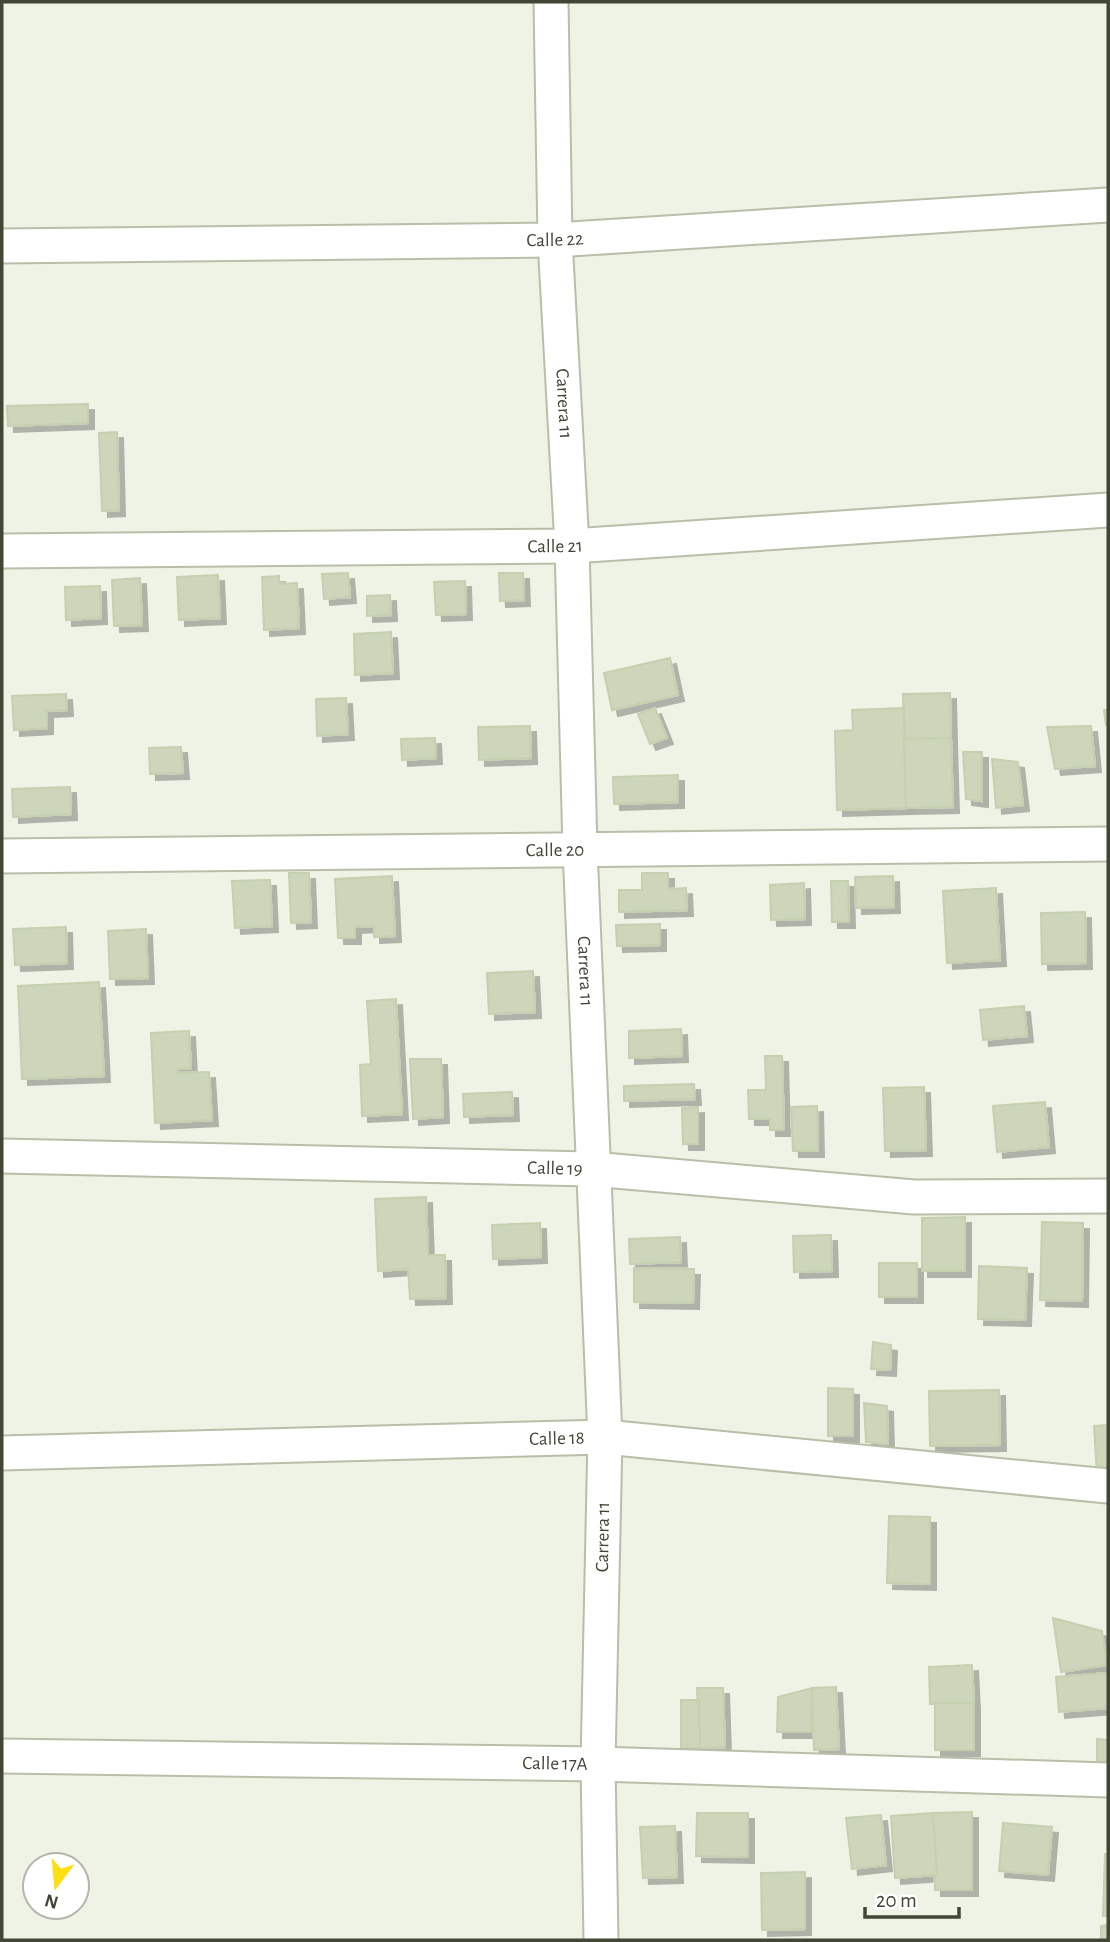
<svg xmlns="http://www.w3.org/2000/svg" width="1110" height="1942" font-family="'Alegreya Sans',sans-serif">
<defs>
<filter id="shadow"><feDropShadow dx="6" dy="6" stdDeviation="0" flood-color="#0004"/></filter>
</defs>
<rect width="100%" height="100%" fill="#eef3e6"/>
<g fill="#cdd5bb" stroke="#c5d0ae" stroke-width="2" filter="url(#shadow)">
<path d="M88,404V423L8,426L7,406Z"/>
<path d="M117,432L119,510L102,511L99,433Z"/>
<path d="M348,573L350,597L324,599L322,574Z"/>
<path d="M499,573H523L524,600L500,601Z"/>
<path d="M218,575L220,618L179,620L177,577Z"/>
<path d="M279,576V584L297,583L299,628L264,630L262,577Z"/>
<path d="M140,578L142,625L114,626L112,580Z"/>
<path d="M465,581L466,614L436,615L434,582Z"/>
<path d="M100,586L101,618L66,620L65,587Z"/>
<path d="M390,595L391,615L367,616V596Z"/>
<path d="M391,632L393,673L355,675L354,634Z"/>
<path d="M670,658L678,695L612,710L604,673Z"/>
<path d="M950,693L951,738L904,739L903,694Z"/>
<path d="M66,694L67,710L47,711V728L14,730L12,696Z"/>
<path d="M346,698L348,734L317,736L316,699Z"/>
<path d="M655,708L667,738L650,744L638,714Z"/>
<path d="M904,708L906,808L837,810L835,731L853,730L852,710Z"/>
<path d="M1104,710H1108V726L1106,725Z"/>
<path d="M530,726L531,758L479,760L478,727Z"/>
<path d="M1091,726L1095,766L1055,769L1047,727Z"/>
<path d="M435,738L436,758L402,760L401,739Z"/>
<path d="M951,738L953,807L906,808L904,739Z"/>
<path d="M181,747L183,773L150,774L149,748Z"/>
<path d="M963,752H982V801L966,799Z"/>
<path d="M992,759L1018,762L1023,805L996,808Z"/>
<path d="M678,775V802L614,804L613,777Z"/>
<path d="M70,787L71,814L13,817L12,789Z"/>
<path d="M289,873H309L311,922L291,923Z"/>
<path d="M642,873H668V889L686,888L687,910L619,912V890H642Z"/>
<path d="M392,876L395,936L374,937V926L355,927V938H338L335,879Z"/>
<path d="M893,876L894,907L856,908L855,877Z"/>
<path d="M270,880L272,926L235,928L232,881Z"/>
<path d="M831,881H848L849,922H832Z"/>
<path d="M804,883L805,919L771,920L770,885Z"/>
<path d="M996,888L1000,960L947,963L943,891Z"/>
<path d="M1085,912L1086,963L1042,964L1041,913Z"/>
<path d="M660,924V945L617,946L616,925Z"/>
<path d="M66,927L67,963L15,965L13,929Z"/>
<path d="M146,929L148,978L110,979L108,931Z"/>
<path d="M533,971L535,1012L489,1014L487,973Z"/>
<path d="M99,982L104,1076L22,1079L18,986Z"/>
<path d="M396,999L402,1114L362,1116L360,1065L371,1064L367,1001Z"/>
<path d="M1024,1006L1027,1036L983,1040L980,1010Z"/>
<path d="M681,1029L682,1056L629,1058V1031Z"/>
<path d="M189,1031L191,1069H178L177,1073L209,1072L212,1120L155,1123L151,1033Z"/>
<path d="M765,1056H782L784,1130H770V1119H749L748,1090H766Z"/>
<path d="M410,1059H441L443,1117L413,1119Z"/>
<path d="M694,1084L695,1099L624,1101V1086Z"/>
<path d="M924,1087L926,1150L885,1151L883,1088Z"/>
<path d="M512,1092L513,1115L464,1117L463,1094Z"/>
<path d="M1045,1102L1049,1147L997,1152L993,1106Z"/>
<path d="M817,1106L818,1151H793L791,1107Z"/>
<path d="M698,1107V1144H683L682,1108Z"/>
<path d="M426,1197L428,1255H445L446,1298L410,1299L408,1269L378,1271L375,1199Z"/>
<path d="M965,1217V1271H922V1218Z"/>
<path d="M1042,1222L1083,1223L1082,1301L1040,1300Z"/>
<path d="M540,1223L541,1257L493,1259L492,1225Z"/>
<path d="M831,1235L832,1271L794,1272L793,1236Z"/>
<path d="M680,1237L681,1262L630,1264L629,1239Z"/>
<rect x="879" y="1263" width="38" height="34"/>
<path d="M979,1266L1027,1268L1025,1320L978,1319Z"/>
<path d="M634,1268L694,1269L693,1303L634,1302Z"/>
<path d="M873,1342L891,1345L890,1370L871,1369Z"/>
<path d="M828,1388L853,1389V1436H828Z"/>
<path d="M999,1390L1000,1445L930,1446L929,1391Z"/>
<path d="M864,1403L887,1406L888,1444L866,1442Z"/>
<path d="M1108,1425V1474L1097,1475L1094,1426Z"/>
<path d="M889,1516L930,1517V1584L887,1583Z"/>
<path d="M1053,1618L1102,1631L1107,1665L1061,1672Z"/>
<path d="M972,1665L974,1703L930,1704L929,1667Z"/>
<path d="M1108,1673V1708L1059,1712L1056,1677Z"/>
<path d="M836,1687L839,1749L814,1750L812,1688Z"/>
<path d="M697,1688H723L725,1747L700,1748Z"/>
<path d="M812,1688L811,1732H777L778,1697Z"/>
<path d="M681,1700H699L700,1748H681Z"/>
<rect x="935" y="1703" width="39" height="47"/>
<path d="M1097,1739L1108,1740V1775H1097Z"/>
<path d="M972,1812V1890H935L933,1813Z"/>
<path d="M697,1813H748V1857L696,1856Z"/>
<path d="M933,1813L937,1875L895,1878L891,1816Z"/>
<path d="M881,1815L886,1865L852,1869L846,1818Z"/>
<path d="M1003,1823L1052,1827L1048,1875L999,1871Z"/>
<path d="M675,1826L677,1877L643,1878L640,1827Z"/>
<path d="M1105,1854H1108V1916H1103Z"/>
<path d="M805,1872V1929L762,1930L761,1873Z"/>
<path d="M1108,1925V1940H1101V1926Z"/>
</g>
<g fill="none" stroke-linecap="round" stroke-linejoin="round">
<g stroke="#b7bfa8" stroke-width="37">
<g id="street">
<path id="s1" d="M551,2L555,240L572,546L580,849L605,1437L598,1764L601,1940"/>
<path id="s2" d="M2,246L555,240L1108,205"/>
<path id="s3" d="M2,551L572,546L1108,510"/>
<path id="s4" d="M2,856L1108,844"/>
<path id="s5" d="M2,1156L592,1169L914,1197L1108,1196"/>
<path id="s6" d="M2,1453L605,1437L1108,1486"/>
<path id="s7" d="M2,1756L598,1764L1108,1780"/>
</g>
</g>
<use href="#street" stroke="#fff" stroke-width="33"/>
</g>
<g text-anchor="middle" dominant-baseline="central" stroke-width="5" stroke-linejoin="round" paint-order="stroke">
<g font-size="19" fill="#414635" stroke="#fff">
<text stroke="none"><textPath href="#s2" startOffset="553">Calle 22</textPath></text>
<text stroke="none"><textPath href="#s1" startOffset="402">Carrera 11</textPath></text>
<text stroke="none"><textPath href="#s3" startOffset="553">Calle 21</textPath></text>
<text stroke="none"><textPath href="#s4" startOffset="553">Calle 20</textPath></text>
<text stroke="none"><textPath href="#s1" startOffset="970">Carrera 11</textPath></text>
<text stroke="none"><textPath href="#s5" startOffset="553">Calle 19</textPath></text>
<text stroke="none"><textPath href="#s6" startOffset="555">Calle 18</textPath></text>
<text transform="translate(603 1537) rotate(-89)">Carrera 11</text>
<text stroke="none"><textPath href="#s7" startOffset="553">Calle 17A</textPath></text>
</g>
</g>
<rect width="1110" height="1942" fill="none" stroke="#414635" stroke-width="7"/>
<g transform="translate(56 1886) rotate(196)"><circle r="33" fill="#ffffff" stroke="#b3b5ae" stroke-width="2"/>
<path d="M0-5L12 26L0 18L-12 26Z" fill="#ffdf11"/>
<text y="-10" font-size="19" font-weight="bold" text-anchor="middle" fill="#414635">N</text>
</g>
<path d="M865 1907v10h94v-10" fill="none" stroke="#414635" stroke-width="3.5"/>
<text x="876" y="1907" font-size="21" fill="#414635" stroke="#ffffff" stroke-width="5" paint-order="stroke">20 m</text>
</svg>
